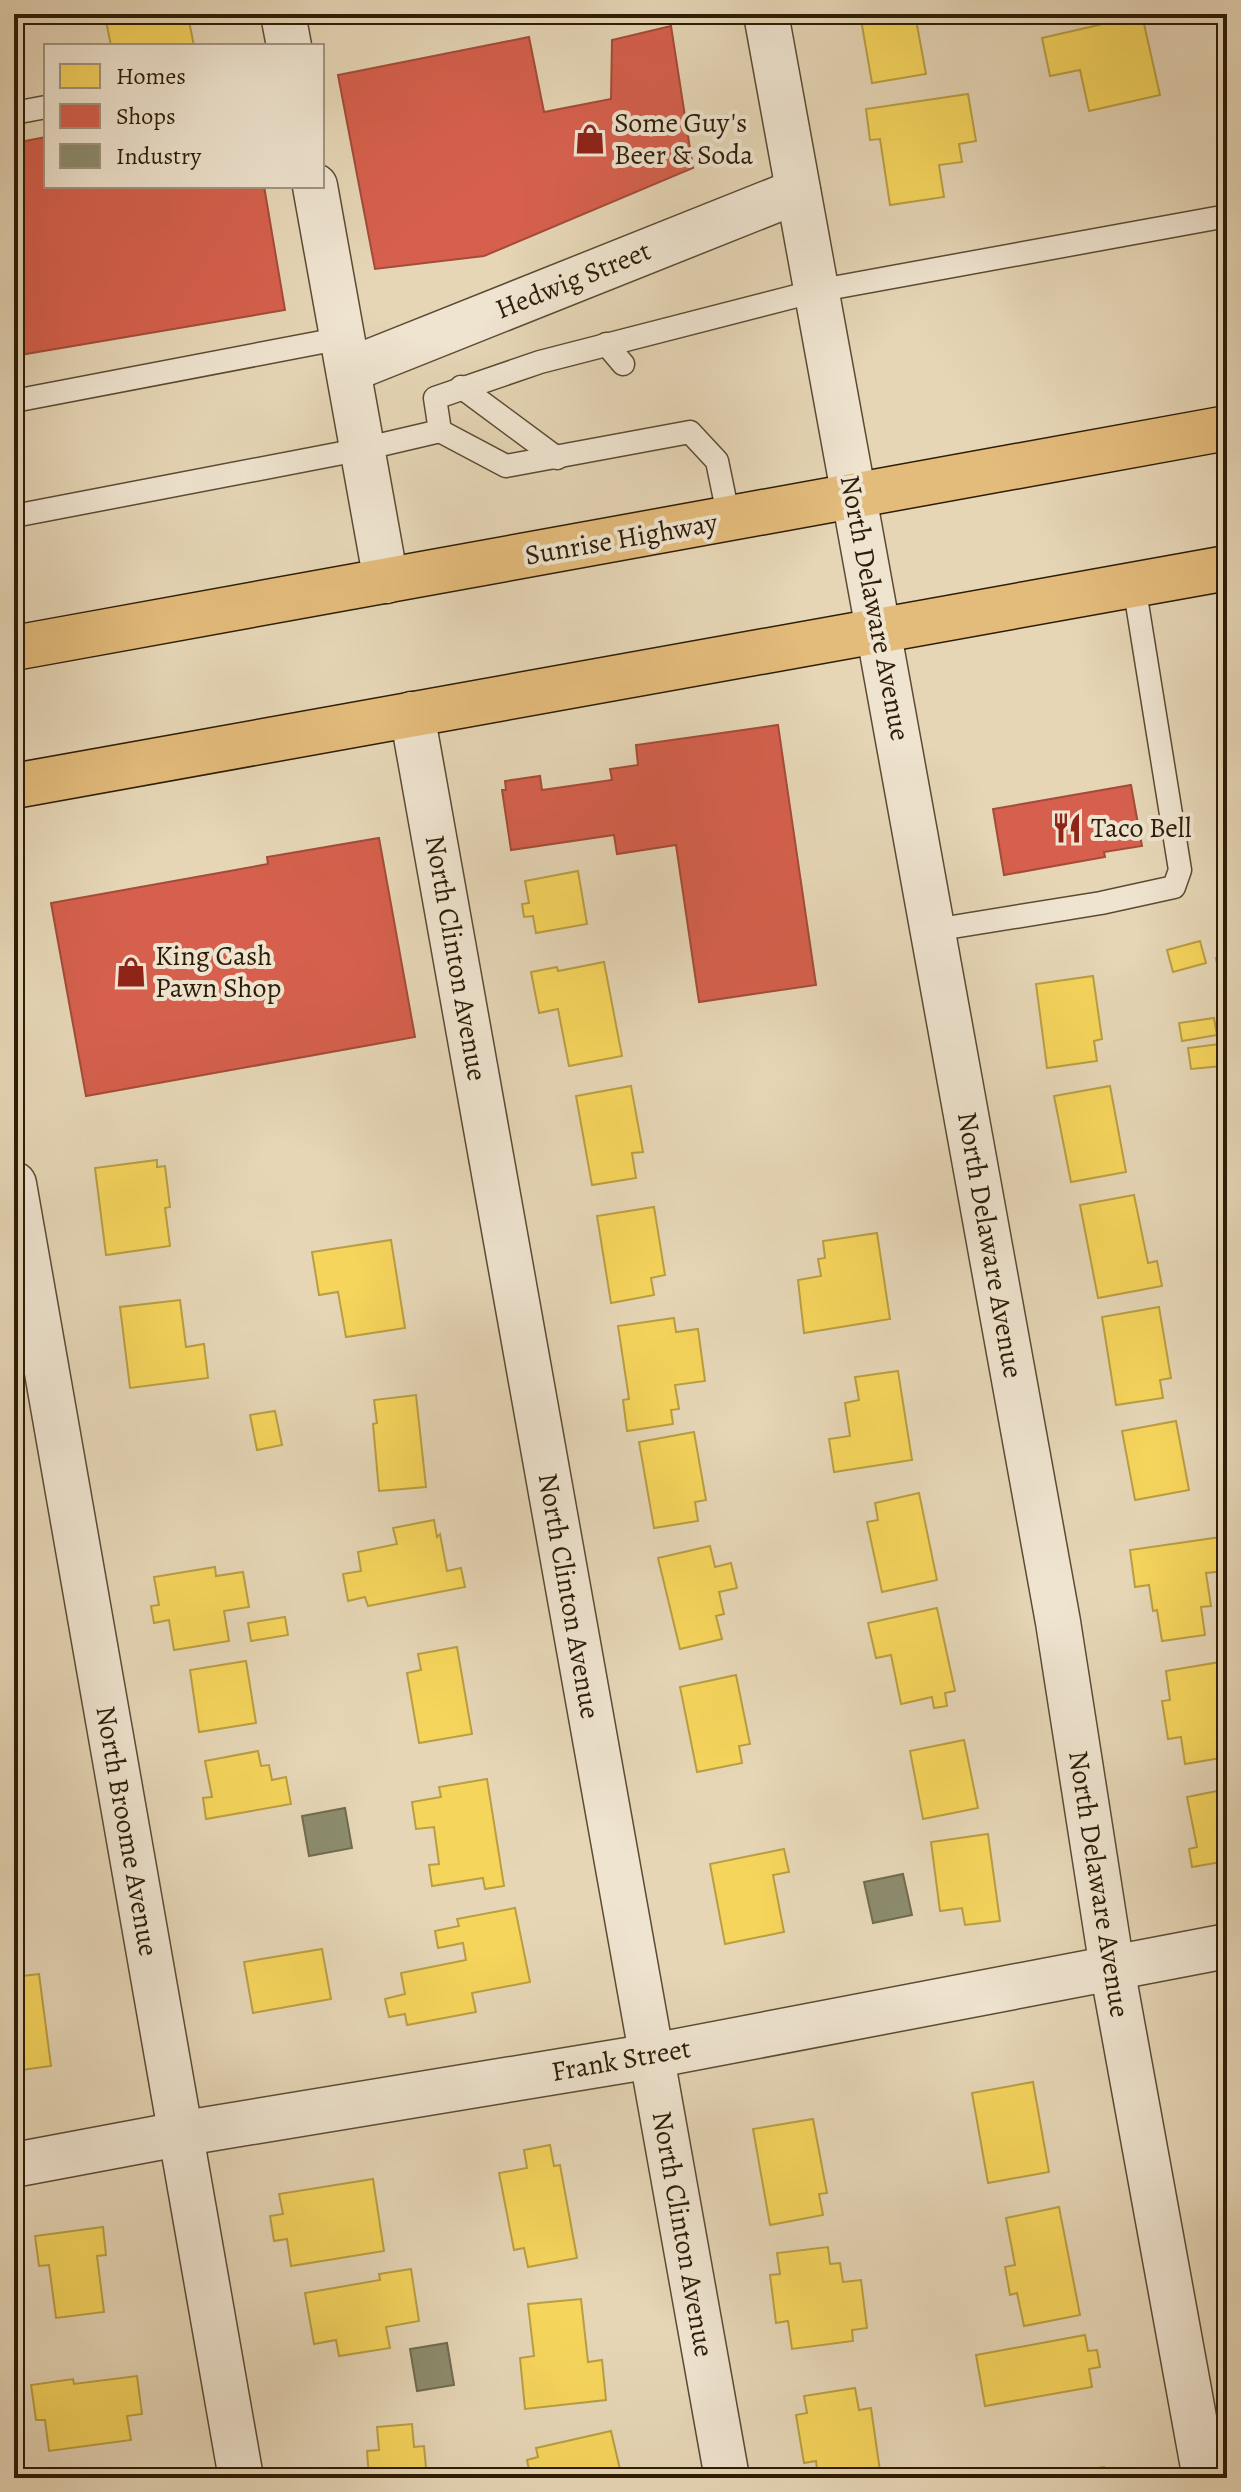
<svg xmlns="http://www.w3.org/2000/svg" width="1241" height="2492" font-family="Alegreya,serif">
<rect width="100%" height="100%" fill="#e6d6b6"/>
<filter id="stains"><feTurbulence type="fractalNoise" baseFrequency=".0025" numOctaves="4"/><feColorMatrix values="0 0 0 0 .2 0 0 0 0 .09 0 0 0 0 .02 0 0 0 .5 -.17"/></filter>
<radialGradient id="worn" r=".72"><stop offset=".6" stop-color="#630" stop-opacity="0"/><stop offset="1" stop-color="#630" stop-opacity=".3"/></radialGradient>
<g fill="#f6d55c" stroke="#ba9e42" stroke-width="2">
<path d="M125,14H180L182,23L189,21L194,46H111L106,21L126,17Z"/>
<path d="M380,14H433L381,21Z"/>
<path d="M860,14H915L926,74L872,83Z"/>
<path d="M1142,15L1160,95L1089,111L1080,70L1050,76L1042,38Z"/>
<path d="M968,94L976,141L959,144L962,162L939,165L944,197L890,205L880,139L870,140L866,109Z"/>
<path d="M578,871L587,924L536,933L533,916L524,917L522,904L529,903L525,881Z"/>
<path d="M1200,941L1206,963L1173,972L1167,950Z"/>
<path d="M1227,956V1014L1216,958Z"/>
<path d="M604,962L622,1056L569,1066L558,1009L539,1013L531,972L557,967L558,971Z"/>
<path d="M1093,976L1102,1039L1094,1041L1097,1061L1047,1068L1036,984Z"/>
<path d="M1214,1018L1217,1035L1182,1041L1179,1023Z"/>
<path d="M1219,1044L1222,1066L1191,1069L1188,1048Z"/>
<path d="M631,1086L643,1152L632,1153L636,1178L592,1185L576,1096Z"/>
<path d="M1110,1086L1126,1172L1071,1182L1054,1096Z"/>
<path d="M157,1160V1167L165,1166L170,1207L165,1208L170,1246L106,1255L95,1168Z"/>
<path d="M1134,1195L1148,1263L1157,1261L1162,1286L1098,1298L1080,1205Z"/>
<path d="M654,1207L665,1275L651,1278L654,1295L611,1303L597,1216Z"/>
<path d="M877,1233L890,1319L804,1333L798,1280L821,1276L818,1259L825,1258L823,1241Z"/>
<path d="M391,1240L405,1328L346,1337L338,1292L319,1295L312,1252Z"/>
<path d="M180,1300L186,1347L204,1344L208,1378L130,1388L120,1307Z"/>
<path d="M1159,1307L1171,1378L1160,1380L1163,1398L1116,1405L1102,1317Z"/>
<path d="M674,1318L676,1332L698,1329L705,1381L675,1385L679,1409L671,1410L673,1424L627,1431L623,1400L629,1399L618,1326Z"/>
<path d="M898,1371L912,1460L834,1472L829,1439L850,1436L845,1403L859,1400L855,1377Z"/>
<path d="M416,1395L426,1487L379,1491L373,1424L377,1423L374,1400Z"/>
<path d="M275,1411L282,1445L257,1450L250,1415Z"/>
<path d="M1176,1421L1189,1490L1135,1500L1122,1431Z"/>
<path d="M694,1432L706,1500L695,1502L698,1521L654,1528L639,1442Z"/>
<path d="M919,1493L937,1580L882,1592L867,1522L878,1520L875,1503Z"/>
<path d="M434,1520L437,1537L440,1534L447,1571L461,1568L465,1587L368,1606L365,1597L348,1601L343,1574L361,1571L358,1552L397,1544L393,1528Z"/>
<path d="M1221,1537L1226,1571L1206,1573L1211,1606L1201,1607L1205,1635L1162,1641L1157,1610L1153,1611L1149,1585L1135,1587L1130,1550Z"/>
<path d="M710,1546L715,1567L731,1563L737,1588L719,1592L724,1614L716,1616L722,1639L680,1649L658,1558Z"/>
<path d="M215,1567L216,1576L243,1572L249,1607L224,1611L229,1641L174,1650L169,1620L154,1623L151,1606L159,1605L154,1577Z"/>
<path d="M937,1608L955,1691L945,1693L947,1706L934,1708L932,1697L901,1704L891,1655L876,1658L868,1623Z"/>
<path d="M285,1617L288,1635L251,1641L248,1623Z"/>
<path d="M457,1647L472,1734L419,1743L407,1673L421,1670L418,1654Z"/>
<path d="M246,1661L256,1723L199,1732L190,1670Z"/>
<path d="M1226,1661L1227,1757L1185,1764L1181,1737L1168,1739L1162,1701L1170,1700L1166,1671Z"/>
<path d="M736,1675L750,1744L739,1746L742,1763L697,1772L680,1687Z"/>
<path d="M964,1740L978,1808L923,1819L910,1751Z"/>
<path d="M258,1751L261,1766L269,1765L272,1780L286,1777L291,1804L206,1819L203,1798L212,1797L205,1761Z"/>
<path d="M487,1779L504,1886L485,1889L483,1878L432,1886L429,1865L439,1864L434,1827L416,1829L412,1802L441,1797L439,1787Z"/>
<path d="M1227,1789V1861L1192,1867L1189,1849L1197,1847L1187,1797Z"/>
<path d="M988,1834L1000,1921L965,1925L962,1908L940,1911L931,1842Z"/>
<path d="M784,1849L789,1872L773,1875L784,1932L725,1944L710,1864Z"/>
<path d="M14,1866L22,1910L14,1912Z"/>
<path d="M515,1908L530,1982L472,1993L476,2012L407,2025L405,2014L389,2017L385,1999L405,1994L401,1973L466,1960L463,1943L438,1948L435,1931L459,1926L457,1919Z"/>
<path d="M322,1949L331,1999L253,2013L244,1962Z"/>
<path d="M39,1974L51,2066L14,2071V1977Z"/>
<path d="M1033,2082L1049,2172L988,2183L972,2093Z"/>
<path d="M813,2119L827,2193L819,2194L823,2215L770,2225L753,2129Z"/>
<path d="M550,2145L554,2166L560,2165L577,2258L528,2267L524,2248L514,2250L499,2173L527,2168L524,2150Z"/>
<path d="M373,2179L384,2251L291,2266L287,2239L274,2241L270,2216L283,2214L279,2194Z"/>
<path d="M1059,2207L1080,2315L1024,2326L1017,2293L1010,2295L1005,2267L1015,2265L1006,2218Z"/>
<path d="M103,2227L106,2255L97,2256L104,2312L56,2318L49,2265L39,2266L35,2236Z"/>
<path d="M828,2247L830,2264L840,2263L843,2282L861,2280L867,2328L852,2330L853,2341L792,2349L788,2321L776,2323L770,2275L780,2274L777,2253Z"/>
<path d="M411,2269L419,2321L386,2327L390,2348L339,2356L336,2340L314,2344L305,2293L380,2280L379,2274Z"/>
<path d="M581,2299L588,2362L602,2360L606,2400L525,2409L520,2358L534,2356L528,2304Z"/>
<path d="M1085,2335L1088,2351L1097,2350L1100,2367L1089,2369L1092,2387L985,2406L976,2355Z"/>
<path d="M137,2376L142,2414L127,2416L131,2440L49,2451L45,2420H36L31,2385L73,2379L74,2384Z"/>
<path d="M855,2388L859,2410L871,2408L881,2478H818L816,2461L804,2463L796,2415L807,2413L804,2396Z"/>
<path d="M412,2424L414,2447L424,2446L427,2478H369L367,2451L379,2450L377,2427Z"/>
<path d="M611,2431L622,2478H536L535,2474L530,2475L527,2460L538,2457L536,2448Z"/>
<path d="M1104,2467L1106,2478H1046V2475Z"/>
</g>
<g fill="#d6604d" stroke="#a44c38" stroke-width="2">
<path d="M671,26L693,168L484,256L375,269L338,75L529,37L544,112L611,99L612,40Z"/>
<path d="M46,137V186H264L285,310L14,356V143Z"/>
<path d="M778,725L816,985L699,1002L676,845L617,854L614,835L511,850L502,790H506L505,781L540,776L542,790L612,780L610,769L638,765L636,745Z"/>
<path d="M1131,785L1142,846L1104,852L1105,857L1004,875L993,809Z"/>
<path d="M379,838L415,1037L86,1096L51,903L268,864L267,857Z"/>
</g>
<g fill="#8c8c6e" stroke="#706b4f" stroke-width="2">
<path d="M345,1808L352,1848L309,1856L302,1816Z"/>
<path d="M903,1874L912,1915L873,1923L864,1882Z"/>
<path d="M447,2343L454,2385L417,2391L410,2349Z"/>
</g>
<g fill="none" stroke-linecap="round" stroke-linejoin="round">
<g stroke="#5c4b32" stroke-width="25">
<g id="service">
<path d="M14,113L46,107"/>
<path d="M606,344L623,364"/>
<path d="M461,387L557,458"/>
<path d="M14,401L343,338"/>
<path d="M14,516L363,449L440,431"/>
<path d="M729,519L717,461L690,432L506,466L440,431L435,398L540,362L816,291L1227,216"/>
<path d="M934,930L1101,903L1174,887L1180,870L1134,585"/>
</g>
</g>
<g stroke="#5c4b32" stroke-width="47">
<g id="minor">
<path d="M283,14L289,46"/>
<path d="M766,14L854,497"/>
<path d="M315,186L386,581"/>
<path d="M349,370L798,191"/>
<path d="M412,714L727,2478"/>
<path d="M14,1184L241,2478"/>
</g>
</g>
<g stroke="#5c4b32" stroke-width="47">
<g id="tertiary">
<path d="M854,497L1058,1622L1112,1968L1205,2478"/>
<path d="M14,2165L179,2134L652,2056L1227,1946"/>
</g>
</g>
<g stroke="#2e1d06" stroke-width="47">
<g id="trunk">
<path d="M14,648L1227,428"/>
<path d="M14,786L1227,568"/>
</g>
</g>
<use href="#service" stroke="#efe4d0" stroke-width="22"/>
<use href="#minor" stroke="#efe4d0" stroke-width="44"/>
<use href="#tertiary" stroke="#efe4d0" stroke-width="44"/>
<use href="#trunk" stroke="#e3bb7b" stroke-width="44"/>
</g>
<defs>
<g id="shop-bare" transform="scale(2.4)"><path d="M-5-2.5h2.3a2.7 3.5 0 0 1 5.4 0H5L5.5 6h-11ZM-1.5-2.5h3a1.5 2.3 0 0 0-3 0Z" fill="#8f2418" stroke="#efe4d0" stroke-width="2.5" paint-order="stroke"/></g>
<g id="restaurant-bare" transform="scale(2.4)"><path d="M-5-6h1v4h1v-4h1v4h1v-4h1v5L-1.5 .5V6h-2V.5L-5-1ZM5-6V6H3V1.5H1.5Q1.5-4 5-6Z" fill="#8f2418" stroke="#efe4d0" stroke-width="2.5" paint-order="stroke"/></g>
</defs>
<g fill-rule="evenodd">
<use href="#shop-bare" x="590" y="139"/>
<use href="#restaurant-bare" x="1067" y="828"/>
<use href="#shop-bare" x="131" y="972"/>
</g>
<g text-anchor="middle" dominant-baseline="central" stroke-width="8" stroke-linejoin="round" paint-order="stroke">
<g font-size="28" fill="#2e1d06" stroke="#efe4d0" text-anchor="start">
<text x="614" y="123">Some Guy's<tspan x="614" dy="32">Beer &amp; Soda</tspan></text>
<text x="1091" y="828">Taco Bell</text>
<text x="155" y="956">King Cash<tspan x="155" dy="32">Pawn Shop</tspan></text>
</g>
<g font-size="28" fill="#2e1d06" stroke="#efe4d0">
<text transform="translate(573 280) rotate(-22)">Hedwig Street</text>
<text transform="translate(621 539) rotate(-10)">Sunrise Highway</text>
<text transform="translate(875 608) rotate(79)">North Delaware Avenue</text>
<text transform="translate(456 958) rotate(80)">North Clinton Avenue</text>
<text transform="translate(990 1245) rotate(80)">North Delaware Avenue</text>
<text transform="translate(569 1596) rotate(80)">North Clinton Avenue</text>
<text transform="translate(127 1831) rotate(80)">North Broome Avenue</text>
<text transform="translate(1099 1884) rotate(81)">North Delaware Avenue</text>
<text transform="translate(621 2060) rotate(-10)">Frank Street</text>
<text transform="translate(683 2234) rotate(80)">North Clinton Avenue</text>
</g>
</g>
<rect width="1241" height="2492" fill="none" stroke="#e6d6b6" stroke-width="48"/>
<rect x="16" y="16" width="1209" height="2460" fill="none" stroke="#2e1d06" stroke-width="4"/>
<rect x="24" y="24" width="1193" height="2444" fill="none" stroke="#2e1d06" stroke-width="2"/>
<rect x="44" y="44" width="280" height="144" fill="#efe4d0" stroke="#a2947f" stroke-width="2"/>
<rect x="60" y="64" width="40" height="24" fill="#f6d55c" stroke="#a2947f" stroke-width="2"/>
<text x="116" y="84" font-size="24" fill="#2e1d06">Homes</text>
<rect x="60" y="104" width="40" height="24" fill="#d6604d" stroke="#a2947f" stroke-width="2"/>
<text x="116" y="124" font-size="24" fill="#2e1d06">Shops</text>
<rect x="60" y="144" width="40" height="24" fill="#8c8c6e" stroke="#a2947f" stroke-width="2"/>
<text x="116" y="164" font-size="24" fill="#2e1d06">Industry</text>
<rect width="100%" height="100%" filter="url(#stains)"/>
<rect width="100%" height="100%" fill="url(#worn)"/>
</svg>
